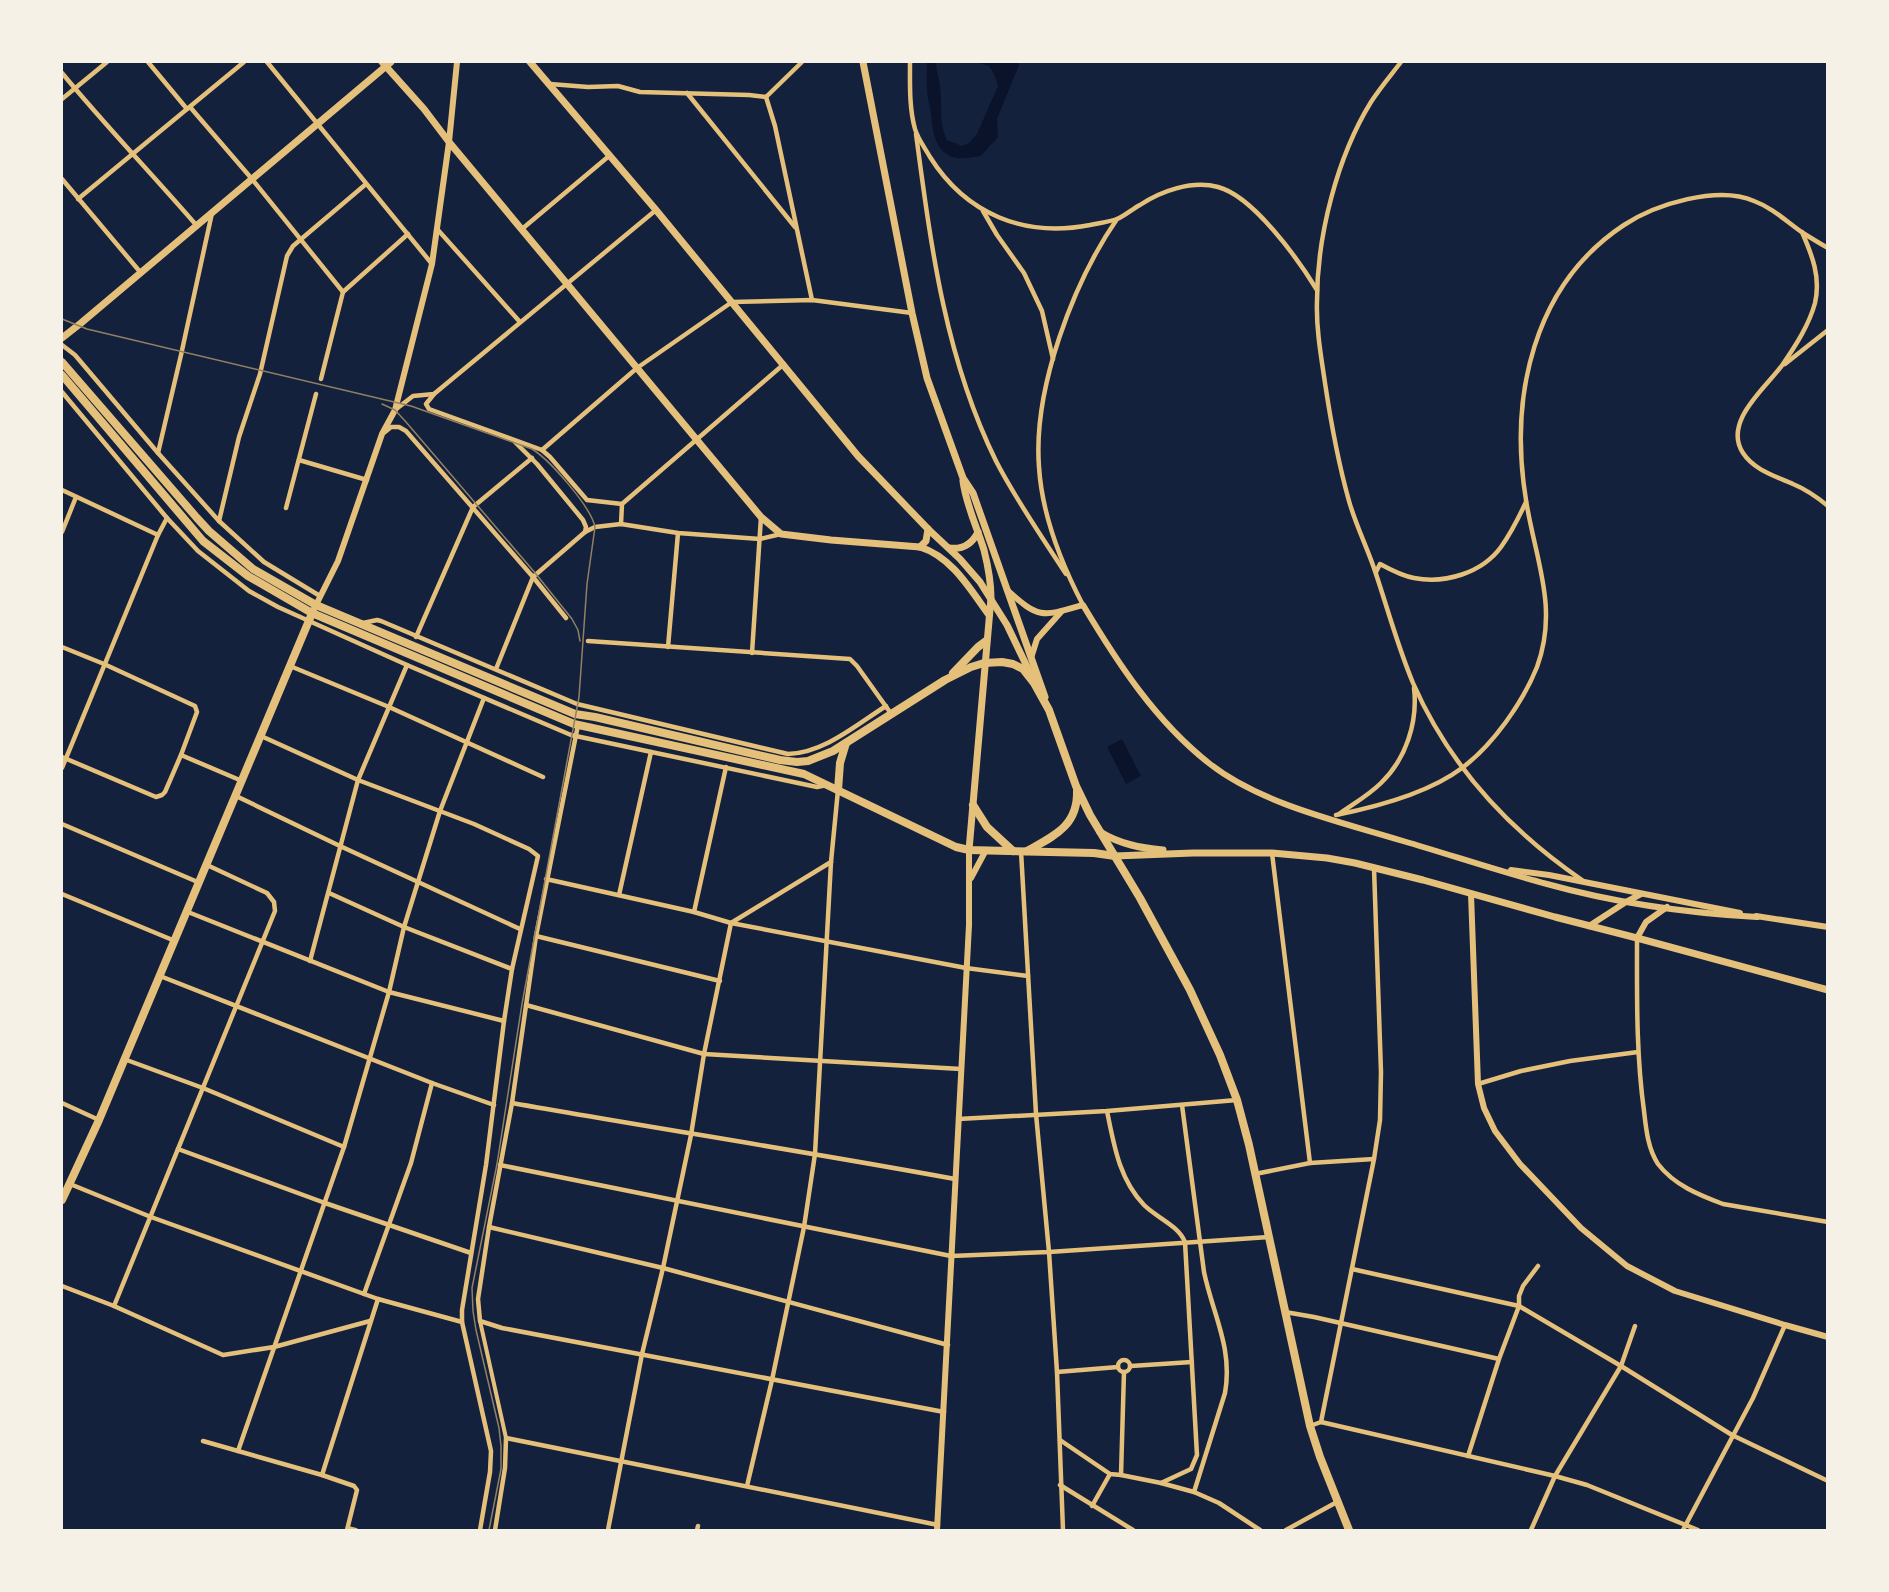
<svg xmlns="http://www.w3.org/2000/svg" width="1889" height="1592" font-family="'Exo 2',sans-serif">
<rect width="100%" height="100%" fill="#14213d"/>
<g fill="#0b132b">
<path d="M927,62H936C936,70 939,78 940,86C943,105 938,121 947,140L962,146L969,143L977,134L998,86L994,74L989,66L976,62H1018L1019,65L997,119L998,137L981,156C972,157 961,160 952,157C932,149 933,126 930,108C929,102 927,96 927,90C926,80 927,71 927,62Z"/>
<path d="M1122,739L1141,776L1126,784L1107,747Z"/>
</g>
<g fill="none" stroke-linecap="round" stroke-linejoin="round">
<g stroke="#e5c07b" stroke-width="4">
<path d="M480,1321L506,1438"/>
<path d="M348,1528L356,1530"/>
</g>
<g stroke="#e5c07b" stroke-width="4.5">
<path d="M148,62L187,109"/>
<path d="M267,62L432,264"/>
<path d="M910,62C910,83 909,108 915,129C918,139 925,148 930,157C966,214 1024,238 1090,225C1099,223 1109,222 1117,219C1125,216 1132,209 1140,205C1161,191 1192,180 1218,187C1253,196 1298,259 1317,290"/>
<path d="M1401,62C1391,75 1380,88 1371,102C1337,157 1317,236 1317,301C1316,328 1321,356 1325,383C1331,423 1338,462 1349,501C1356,526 1368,549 1376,574C1388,610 1398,647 1413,683C1449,765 1509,830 1582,880"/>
<path d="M62,73C105,125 152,174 197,226"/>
<path d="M550,84L588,87L618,86L640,92L749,95L766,97"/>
<path d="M687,93L795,227"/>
<path d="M766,97L775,126L812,300"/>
<path d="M766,97L802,62"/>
<path d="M62,99L107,62"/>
<path d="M190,107L252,179L343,292"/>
<path d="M916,134C931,246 945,358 996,461C1016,500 1042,537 1066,574"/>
<path d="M62,179L141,273"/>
<path d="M78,199L244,62"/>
<path d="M983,211L997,235L1024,273L1042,311L1053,359"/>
<path d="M522,229L609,156"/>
<path d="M438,230L520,322"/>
<path d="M1802,232C1812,255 1821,277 1815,303C1809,325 1796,345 1783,364C1768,386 1722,421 1743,453C1754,470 1775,476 1793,484C1805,489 1817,497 1828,506"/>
<path d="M62,345L75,355L158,453L219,521L264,562L320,596"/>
<path d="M1785,364L1828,330"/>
<path d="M321,379L343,292L408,234"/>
<path d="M62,392L167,518L198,551L249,591L278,607L407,665L571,735L817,787L827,785"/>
<path d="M434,394L426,404L429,409L542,450L550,457L587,500L622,504"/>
<path d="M395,410L413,396L434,394L656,210"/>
<path d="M385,432L391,427H399L406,431L533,577L566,618"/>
<path d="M515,442L537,464L583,520L586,527L585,532"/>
<path d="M542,450L637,368L732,302L812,300L912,313"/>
<path d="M158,453L181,355L212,213"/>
<path d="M299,460L367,480"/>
<path d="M62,490L158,535"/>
<path d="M286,508L316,394"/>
<path d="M219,521L239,437L260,374L287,256L293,246L366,184"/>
<path d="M621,524L622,504L784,364"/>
<path d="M62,532L76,497"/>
<path d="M1376,572L1380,564C1391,570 1402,576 1414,578C1445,584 1482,573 1501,547C1511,533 1519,517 1526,502"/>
<path d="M1083,605C1061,563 1042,515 1039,467C1033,389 1073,283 1117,219"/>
<path d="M363,623L377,620L381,621L577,704L788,754C824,753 856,725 886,706"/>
<path d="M416,637L473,507L532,458"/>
<path d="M588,641L850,659L857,666L892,715"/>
<path d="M62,647L104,664L195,706L197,712L181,755"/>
<path d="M668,647L678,533"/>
<path d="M752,653L761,517"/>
<path d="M290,666L389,707L543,777"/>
<path d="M496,669L533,577L585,532L595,527L621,524L678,533L760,539L781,534"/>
<path d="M578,725L536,936L512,1103L489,1227L478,1299L480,1321L502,1328L944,1412"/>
<path d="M261,736L358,780L474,824L529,849L538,856L512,969L504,1021L486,1165L462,1310V1322L491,1451L490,1472L480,1530"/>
<path d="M62,757L156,797L162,795L165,792L181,755L242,781"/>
<path d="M62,768L158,535L167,518"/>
<path d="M236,796L340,846L520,929"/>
<path d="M1339,814C1353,804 1369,795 1381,783C1406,759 1418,722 1414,688"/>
<path d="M1336,815C1376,807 1430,792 1462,768C1493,745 1523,702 1537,667C1559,607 1535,559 1526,500C1509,397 1533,285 1624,225C1656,204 1718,185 1754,201C1773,208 1787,222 1803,233C1811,238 1819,243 1828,248"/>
<path d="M62,824L200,883"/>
<path d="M1021,851L1036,1114L1049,1252L1057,1372L1063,1530"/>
<path d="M1272,853L1310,1163"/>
<path d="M546,879L694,912L731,923L966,968L1028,976"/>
<path d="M329,893L404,927L512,969"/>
<path d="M62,894L175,941"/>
<path d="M619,895L651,752"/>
<path d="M188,912L389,992L504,1021"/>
<path d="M694,912L726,767"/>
<path d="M536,936L720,981"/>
<path d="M1637,938C1637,996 1636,1053 1644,1111C1646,1129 1648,1149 1658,1164C1674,1185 1699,1195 1723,1204L1828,1222"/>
<path d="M310,961L358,780L407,665"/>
<path d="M160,976L432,1083L494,1105"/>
<path d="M526,1005L704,1054L961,1069"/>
<path d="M124,1059L203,1088L344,1147"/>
<path d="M1478,1084L1521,1071L1570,1061L1638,1052"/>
<path d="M62,1103L99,1120"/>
<path d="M512,1103C660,1129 808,1152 955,1179"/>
<path d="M1182,1105L1204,1272C1213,1315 1233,1348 1225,1393L1194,1492"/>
<path d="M1107,1111C1114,1145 1119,1179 1144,1205C1157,1218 1178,1225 1185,1242L1197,1455L1191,1469L1161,1483"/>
<path d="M958,1119L1107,1111L1237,1100"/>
<path d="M178,1149L325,1203L471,1253"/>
<path d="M500,1165L951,1256L1049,1252L1269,1237"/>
<path d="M1255,1174L1310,1163L1374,1159"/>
<path d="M70,1184L151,1217L378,1299L462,1322"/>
<path d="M489,1227L663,1268L948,1345"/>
<path d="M1352,1269L1519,1306L1621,1366L1732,1435L1828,1481"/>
<path d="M62,1286L114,1306L223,1355L274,1347L370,1321"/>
<path d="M364,1294L411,1163L432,1083"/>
<path d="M114,1306L275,911L274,902L267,893L207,865"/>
<path d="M1285,1312L1314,1317L1499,1359"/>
<circle cx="1124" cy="1366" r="6"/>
<path d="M1131,1366L1192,1362"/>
<path d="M1057,1372L1118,1367"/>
<path d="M1321,1422L1374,1159L1380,1120L1381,1072L1374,868"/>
<path d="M1310,1426L1321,1422L1555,1476L1587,1485L1698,1530"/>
<path d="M1060,1440L1110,1474L1121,1475L1161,1483L1194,1492L1219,1503L1260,1530"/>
<path d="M203,1441L322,1475L354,1486L357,1490L347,1530"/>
<path d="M238,1451L344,1147L389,992L404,927L440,811L484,698"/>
<path d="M1468,1456L1499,1359L1519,1306V1296L1523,1286L1538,1266"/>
<path d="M322,1475L378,1299"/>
<path d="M1121,1475L1124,1372"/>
<path d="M1060,1485L1133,1530"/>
<path d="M747,1486L772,1380L804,1227L815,1154L831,862L838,790"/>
<path d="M1092,1506L1110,1474"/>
<path d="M495,1530L505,1468L506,1438L938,1525"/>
<path d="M608,1530L642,1354L663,1268L691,1135L704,1054L731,923L831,862"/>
<path d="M697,1530L698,1526"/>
<path d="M1286,1530L1337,1502"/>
<path d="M1531,1530L1555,1476L1621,1366L1635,1326"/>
<path d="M1683,1530L1753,1398L1785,1325"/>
</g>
<g stroke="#e5c07b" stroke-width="6">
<path d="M1007,590C1039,619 1042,617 1083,605C1117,662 1156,722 1210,764C1261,804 1341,822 1403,841C1451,855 1498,871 1547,884C1615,903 1687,913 1757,917"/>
<path d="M316,605L338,561L382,434L395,410L432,264L449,142L457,62"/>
<path d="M1031,658L1037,639L1061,612"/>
<path d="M1511,870L1549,875L1740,913"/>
<path d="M971,878L986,850"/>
<path d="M1471,894L1478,1084L1484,1108L1495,1131L1520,1164L1581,1228L1627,1266L1675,1291L1785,1325L1828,1337"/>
<path d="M1756,916L1828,927"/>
<path d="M1589,926L1626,902L1641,894"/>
<path d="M1637,938L1646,922L1667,907"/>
<path d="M937,1530L969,925V850"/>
</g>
<g stroke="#e5c07b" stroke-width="7">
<path d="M382,62L424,109L449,142L761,517L781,534L831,540L920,547C952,557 970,589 989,615"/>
<path d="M530,62L656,210L858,456L928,529L960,559L980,582L1007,625L1032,677"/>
<path d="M863,62L912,313L927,378L963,478L973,493L1045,697"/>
<path d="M62,338L81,323L391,62"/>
<path d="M963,481C966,505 977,527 984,550C988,566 991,581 991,598L969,850"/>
<path d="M920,547L926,541L928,529"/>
<path d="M949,548C963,550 972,544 978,532"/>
<path d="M1100,832C1120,844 1140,848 1163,850"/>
<path d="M1115,856L1193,853H1272L1327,858L1355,863L1423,880L1555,917L1637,938L1828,990"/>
</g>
<g stroke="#e5c07b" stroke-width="8">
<path d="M62,362L197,518L209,531L253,569L316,605L575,714L595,717L780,760L797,762L808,761L833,751L945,680L971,667L984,663L1002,662L1013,664L1023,669L1034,683L1049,710L1076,786L1090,815L1140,898L1190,990L1220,1055L1237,1100L1249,1145L1310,1426L1320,1457L1349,1530"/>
<path d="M62,375L203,541L248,576L312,613L574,724L804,774L956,847L969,850L1094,853L1115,856"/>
<path d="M953,673L978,647L986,641"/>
<path d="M838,790L840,763L846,743"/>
<path d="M973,805L987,827L1013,851"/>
<path d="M1027,851C1054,836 1078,826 1077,791"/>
<path d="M62,1200L99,1120L313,611"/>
</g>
<g stroke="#918062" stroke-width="1.5">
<path d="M62,319L87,329L411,406L532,449C550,460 591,507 595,527L587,584L579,697L522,1004L497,1164L472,1288L473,1311L476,1330L499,1428L501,1446V1469L489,1530"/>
<path d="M382,404L395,410L406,422L536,574L572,619L578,630L580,641"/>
</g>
</g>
<rect width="1889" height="1592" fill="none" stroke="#f6f1e7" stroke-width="126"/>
</svg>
